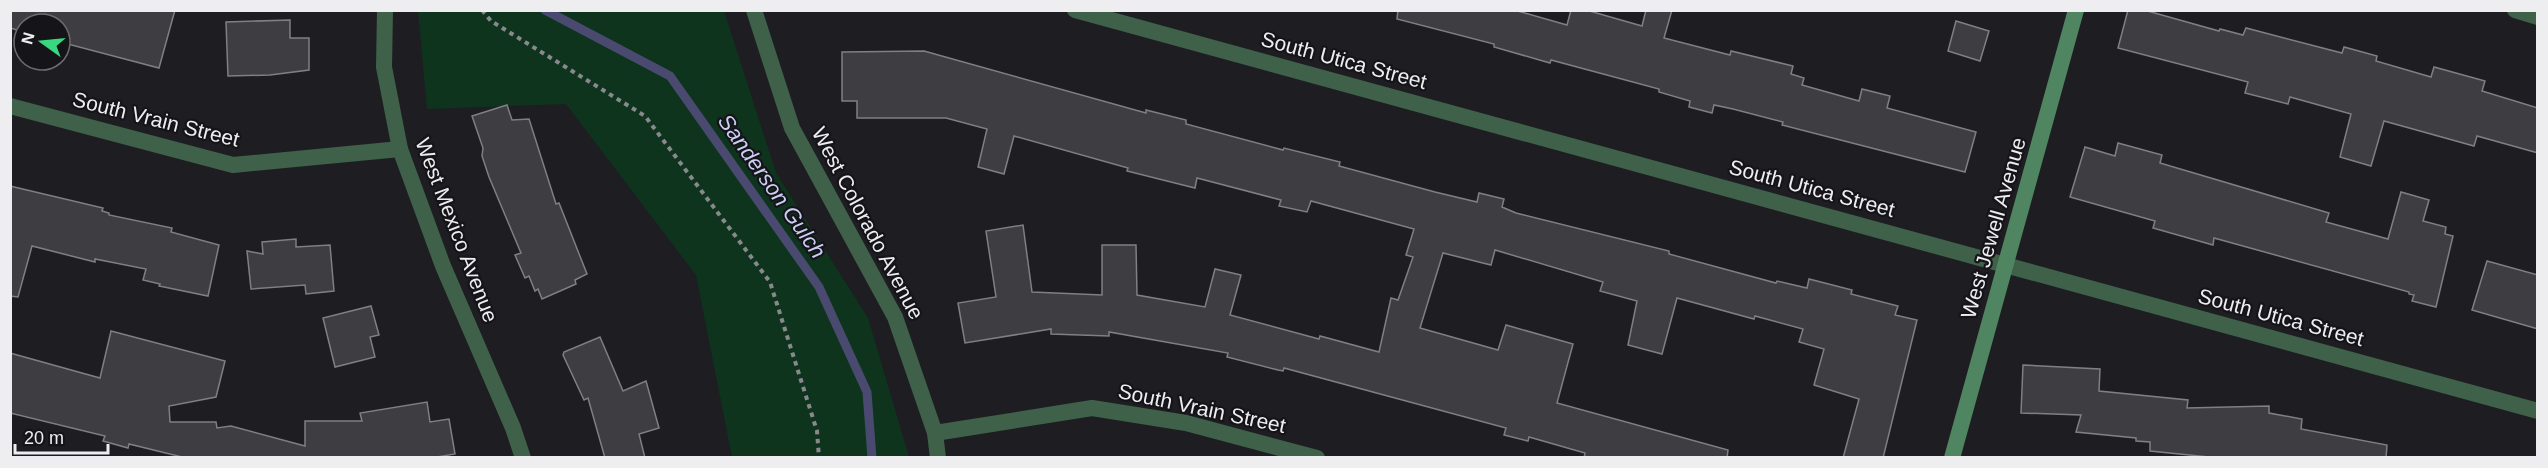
<svg xmlns="http://www.w3.org/2000/svg" width="2548" height="468" font-family="Helvetica,sans-serif">
<rect width="100%" height="100%" fill="#1e1e22"/>
<path fill="#0e341d" d="M418,11H724L776,173L868,318L909,457H732L696,275L566,104L427,109Z"/>
<g fill="none" stroke-linecap="round" stroke-linejoin="round">
<path stroke="#4a4a70" stroke-width="9" d="M545,10L670,76L819,287L867,392L872,458"/>
</g>
<g fill="#3d3d42" stroke="#7f7f84" stroke-width="1.5">
<path d="M10,10H175L159,68L60,42V24H24V32L10,28Z"/>
<path d="M1398,10H1514L1567,25L1571,10H1586L1642,26L1646,10H1672L1664,38L1730,55L1731,51L1793,66L1791,74L1804,78L1802,85L1859,101L1862,89L1890,96L1887,108L1976,132L1965,172L1782,125L1783,122L1733,109L1714,105L1712,113L1689,107L1690,101L1659,92V89L1551,60L1550,63L1494,47V44L1397,19Z"/>
<path d="M2128,10H2144L2219,31L2220,29L2243,35L2246,28L2342,53L2344,47L2377,56L2376,61L2431,77L2434,67L2485,81L2482,91L2538,108V153L2477,136L2474,146L2384,121L2371,166L2340,157L2351,114L2290,97L2288,104L2245,93L2248,82L2118,48Z"/>
<path d="M290,20V38H309V70L270,75L228,76L226,22Z"/>
<path d="M1956,21L1989,31L1980,61L1948,51Z"/>
<path d="M924,51L1146,113V110L1186,120V124L1283,150L1284,148L1340,162L1339,166L1435,192L1477,202L1479,193L1504,199L1502,207L1516,213L1669,251V254L1776,283L1777,281L1807,288L1809,279L1852,290L1851,294L1898,306L1895,315L1917,320L1883,458H1843L1859,399L1814,385L1824,349L1799,342L1803,329L1755,316L1754,319L1677,298L1662,354L1628,345L1637,301L1600,291L1603,282L1495,250L1491,265L1443,253L1420,328L1498,350L1506,325L1573,344L1557,403L1728,450L1727,458H1584L1585,453L1529,437L1528,441L1504,435L1506,428L1284,368L1283,371L1278,370L1227,357L1228,353L1109,332V336L1051,334V329L965,343L958,303L996,297L986,231L1023,225L1032,292L1102,295V245H1136L1137,295L1205,307L1215,269L1241,275L1230,315L1319,339L1320,336L1379,352L1391,298L1398,300L1413,257L1406,255L1414,229L1311,201L1307,212L1279,206L1281,200L1197,178L1195,188L1127,171L1128,168L1014,136L1004,174L978,167L987,129L946,118H857V101H842V52Z"/>
<path d="M507,105L512,120L529,119L556,204L559,203L587,274L575,280L576,284L542,299L538,289L535,291L529,276L525,278L515,255L521,253L489,177L482,156L483,148L472,116Z"/>
<path d="M2118,143L2162,155L2160,163L2329,213L2326,222L2388,239L2401,192L2429,200L2423,221L2446,227L2445,234L2453,236L2436,307L2412,301L2414,295L2409,294V292L2214,238L2213,245L2153,228L2155,221L2070,197L2085,147L2115,156Z"/>
<path d="M10,186L103,208L102,211L109,213V215L172,228L171,232L219,245L208,296L159,286L160,284L143,280L146,269L95,259V262L32,246L18,297L10,296Z"/>
<path d="M296,239V247L330,245L334,291L306,294L305,285L251,289L247,251L263,254L262,242Z"/>
<path d="M2487,261L2538,275V329L2472,310Z"/>
<path d="M371,306L379,335L370,337L375,357L335,367L323,318Z"/>
<path d="M111,331L225,361L216,397L169,406L170,422H216L217,428L231,426L305,446V421H362L360,413L427,402L430,422L449,419L455,454L431,458H186L129,444L128,448L103,441L105,436L10,413V353L100,378Z"/>
<path d="M600,337L623,391L646,381L659,428L639,434L645,458H605L588,398L584,400L563,355L564,352Z"/>
<path d="M2023,365L2100,369L2099,391L2188,400L2187,408L2269,406V413L2302,419L2301,429L2387,445L2386,458H2219L2150,451V442L2136,441V438L2076,432L2081,415L2021,413Z"/>
</g>
<g fill="none" stroke-linecap="round" stroke-linejoin="round">
<path stroke="#89898d" stroke-width="4" stroke-dasharray="4.5 4.5" stroke-linecap="butt" d="M482,10L491,21L645,116L770,282L817,431L819,458"/>
<g stroke="#3f614a" stroke-width="16">
<path d="M385,10L384,67L400,149L443,266L513,428L523,458"/>
<path d="M754,10L792,128L895,317L935,433L938,458"/>
<path d="M1075,10L2538,411"/>
<path d="M10,106L233,165L400,149"/>
<path d="M935,433L1092,408L1186,423L1317,458"/>
</g>
<path stroke="#3f614a" stroke-width="16" d="M2515,10L2538,17"/>
<path stroke="#4f8661" stroke-width="16" d="M1952,458L2076,10"/>
</g>
<g text-anchor="middle" dominant-baseline="central" stroke-width="4.5" stroke-linejoin="round" paint-order="stroke">
<g font-size="21" fill="#eeeef1" stroke="#151519">
<text transform="translate(1344 60) rotate(15)">South Utica Street</text>
<text transform="translate(156 119) rotate(14)">South Vrain Street</text>
<text transform="translate(1812 188) rotate(15)">South Utica Street</text>
<text transform="translate(868 223) rotate(62)">West Colorado Avenue</text>
<text transform="translate(1993 228) rotate(-74)">West Jewell Avenue</text>
<text transform="translate(457 230) rotate(69)">West Mexico Avenue</text>
<text transform="translate(2281 317) rotate(15)">South Utica Street</text>
<text transform="translate(1202 408) rotate(12)">South Vrain Street</text>
</g>
<g font-size="22" font-style="italic" fill="#cccef6" stroke="#151519">
<text transform="translate(772 186) rotate(55)">Sanderson Gulch</text>
</g>
</g>
<rect width="2548" height="468" fill="none" stroke="#eeeef1" stroke-width="24"/>
<g transform="translate(42 42) rotate(285)"><circle r="28" fill="#151519" stroke="#6c6c6f" stroke-width="1.5"/>
<path d="M0-4.5L10 22L0 15L-10 22Z" fill="#38d880"/>
<text y="-9" font-size="16" font-weight="bold" text-anchor="middle" fill="#eeeef1">N</text>
</g>
<path d="M15 444v9h93v-9" fill="none" stroke="#eeeef1" stroke-width="3"/>
<text x="24" y="444" font-size="18" fill="#eeeef1" stroke="#151519" stroke-width="4.5" paint-order="stroke">20 m</text>
</svg>
